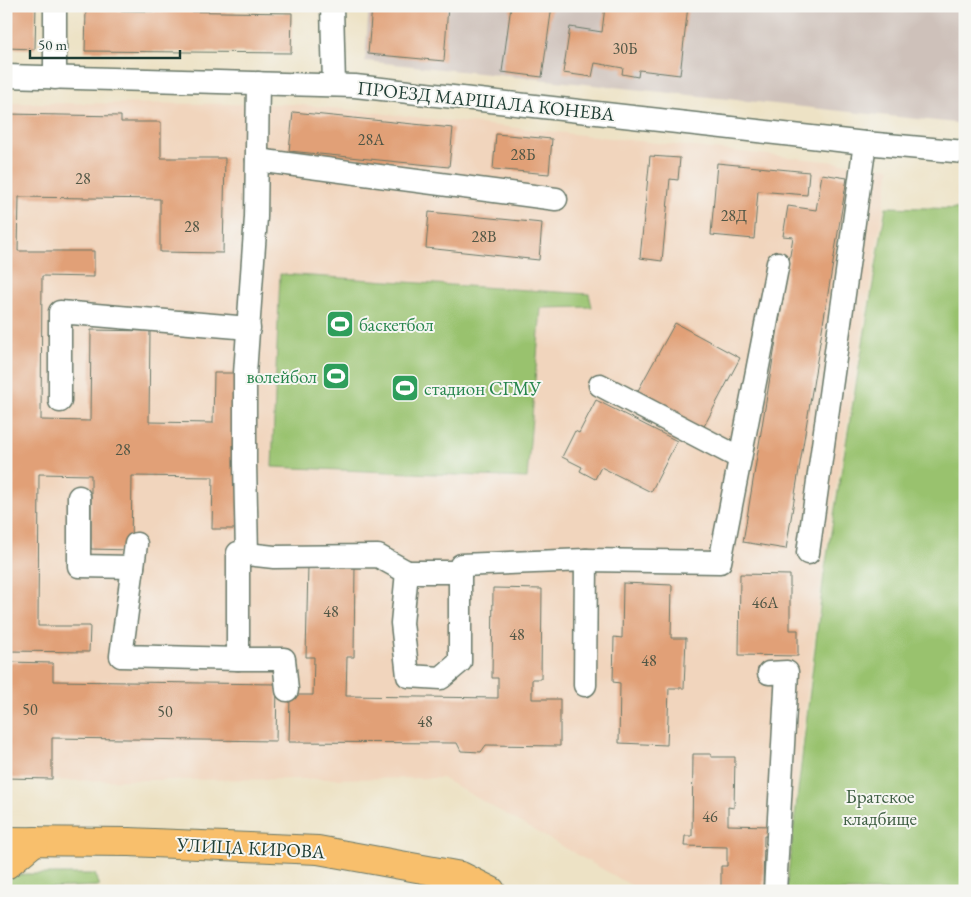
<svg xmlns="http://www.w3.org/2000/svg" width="971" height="897" font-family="'EB Garamond',serif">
<rect width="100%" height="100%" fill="#f6f6f2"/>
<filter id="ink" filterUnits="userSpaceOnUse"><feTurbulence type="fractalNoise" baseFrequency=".02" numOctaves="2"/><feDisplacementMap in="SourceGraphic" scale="10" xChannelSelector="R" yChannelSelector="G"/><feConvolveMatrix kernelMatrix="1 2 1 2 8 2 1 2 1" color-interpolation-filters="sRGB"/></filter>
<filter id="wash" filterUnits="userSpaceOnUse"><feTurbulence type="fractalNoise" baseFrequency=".0096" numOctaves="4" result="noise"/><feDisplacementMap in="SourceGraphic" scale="20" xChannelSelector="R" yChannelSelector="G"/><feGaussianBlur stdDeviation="1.12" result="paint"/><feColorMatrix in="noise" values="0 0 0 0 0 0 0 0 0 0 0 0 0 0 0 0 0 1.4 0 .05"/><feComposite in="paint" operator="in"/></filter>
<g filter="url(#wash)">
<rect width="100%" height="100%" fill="#ede2c5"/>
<path fill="#f1d5bd" d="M6,103L294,104L890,168L822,572L783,891H641L442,778L6,781Z"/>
<path fill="#cec1ba" d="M369,6H965V124L365,61Z"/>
<g fill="#99c26e" stroke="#5c8051">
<path d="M886,207L965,209V891H786L824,574Z"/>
<path d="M280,274L589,294L592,307L541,308L527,478L272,467Z"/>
<path d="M26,874H95L100,886L20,889L15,891H6V877Z"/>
</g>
<g id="blocks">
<g fill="#e1a077">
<path d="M6,6H36L35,49L6,48Z"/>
<path d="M372,6H448L444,61L368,54Z"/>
<path d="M511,6H552L542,77L502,72Z"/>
<path d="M605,6H688L680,75L639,70L638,77L622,74L623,68L595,63L592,77L563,73L570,27L602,32Z"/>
<path d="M86,10L292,13L291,53L85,51Z"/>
<path d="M293,112L453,128L449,167L289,151Z"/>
<path d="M6,114L121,116V122H161V158H225L223,253L160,252V199L19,197L18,251H94V277L42,276L41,420L90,421L91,330L150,331L149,422L213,423L214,373H241L239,529H212L213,477L132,476L131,550L91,549V475L39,474L38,626H90L89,652L6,651Z"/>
<path d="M496,134L552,139L549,174L493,169Z"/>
<path d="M650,156L680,158L678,180L670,179L662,261L640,258Z"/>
<path d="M717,163L809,172L807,195L758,191L754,239L711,235Z"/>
<path d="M822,174L847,178L786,549L743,542L793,237L783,236L788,206L816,210Z"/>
<path d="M429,212L542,223L539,260L426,248Z"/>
<path d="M675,323L740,358L701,432L635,396Z"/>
<path d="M596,400L677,441L651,492L601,467L595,479L580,471L582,467L562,457L575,431L579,433Z"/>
<path d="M308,565L355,566L354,657H347L346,696L498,698V678H492L493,588L542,589L541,679H532V699H560V746L486,745L481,752L461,751L457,743L289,742L290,695H313L314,657H306Z"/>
<path d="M740,574L790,575V630H798V656L739,655Z"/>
<path d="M623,583L672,585L671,638H686L684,688H669L667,745L619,743L620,683L613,682L614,637L622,638Z"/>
<path d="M6,662L53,663V681L277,684L276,741L52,738V779L6,778Z"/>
<path d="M693,754H711V757H735L734,808L728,807V825L771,826V836H764L763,891H721V866H727V847L684,846L685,836H692Z"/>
</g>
</g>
</g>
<g filter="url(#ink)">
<use href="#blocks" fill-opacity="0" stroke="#677767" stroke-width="1"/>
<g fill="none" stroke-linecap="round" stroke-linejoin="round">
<g stroke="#677767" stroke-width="25">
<g id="minor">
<path d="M332,6L334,85"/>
<path d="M6,76L355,86L865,143L965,152"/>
<path d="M55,78V6"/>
<path d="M257,160L556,199"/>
<path d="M600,385L740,458"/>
<path d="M60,401V312L249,328"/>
<path d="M79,497V566L133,567"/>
<path d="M136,544L121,656L238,659"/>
<path d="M808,553L865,143"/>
<path d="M247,554L245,463V374L256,217L258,83"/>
<path d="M586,560L720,562L778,263"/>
<path d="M407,572H460V662L441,678L408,676L402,623Z"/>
<path d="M460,572L461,565L586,560L585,685"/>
<path d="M769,673L787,672L775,891"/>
<path d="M287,690L284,659H238V553L274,557L378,556L407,572"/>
</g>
</g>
<g stroke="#677767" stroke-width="30">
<g id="major">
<path d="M6,841L129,842L318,850L461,876L491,891"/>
<path d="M6,865L35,841"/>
</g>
</g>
<use href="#minor" stroke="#fff" stroke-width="22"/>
<use href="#major" stroke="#f8bf6c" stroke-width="28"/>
</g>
</g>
<defs>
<g id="stadium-square" transform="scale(1.4375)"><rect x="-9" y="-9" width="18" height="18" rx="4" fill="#2e9e5b" stroke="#f6f6f2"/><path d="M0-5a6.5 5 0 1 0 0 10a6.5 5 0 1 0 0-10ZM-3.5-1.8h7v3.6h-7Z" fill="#fff"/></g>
</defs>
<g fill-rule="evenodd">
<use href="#stadium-square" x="340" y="324"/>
<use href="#stadium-square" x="336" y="376"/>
<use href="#stadium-square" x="405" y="388"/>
</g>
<g text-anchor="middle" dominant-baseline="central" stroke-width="4" stroke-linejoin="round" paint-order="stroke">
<g font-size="16" fill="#505645">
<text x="625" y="48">30Б</text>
<text x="371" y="139">28А</text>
<text x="523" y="154">28Б</text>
<text x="83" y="178">28</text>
<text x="734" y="215">28Д</text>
<text x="192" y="226">28</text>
<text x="484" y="236">28В</text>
<text x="123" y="449">28</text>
<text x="765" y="602">46А</text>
<text x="331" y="611">48</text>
<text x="517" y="634">48</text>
<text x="649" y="660">48</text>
<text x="30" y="709">50</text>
<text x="165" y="711">50</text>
<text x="425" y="721">48</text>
<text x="710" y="816">46</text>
</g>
<g font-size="19" fill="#1f3d34" stroke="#f6f6f2">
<text transform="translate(486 101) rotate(6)">ПРОЕЗД МАРШАЛА КОНЕВА</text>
<text transform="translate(251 848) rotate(3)">УЛИЦА КИРОВА</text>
</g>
<g font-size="19" fill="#27864d" stroke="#f6f6f2" text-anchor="start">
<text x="359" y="324">баскетбол</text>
<text x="317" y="376" text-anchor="end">волейбол</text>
<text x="424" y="388">стадион СГМУ</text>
</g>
<g font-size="19" fill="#3e5e42" stroke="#f6f6f2">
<text x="880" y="796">Братское<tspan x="880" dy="22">кладбище</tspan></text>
</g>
</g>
<rect width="971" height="897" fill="none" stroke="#f6f6f2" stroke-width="25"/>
<path d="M30 50v8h150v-8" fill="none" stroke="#1f3d34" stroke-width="2.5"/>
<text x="38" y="50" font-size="15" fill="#1f3d34" stroke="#f6f6f2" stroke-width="4" paint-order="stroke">50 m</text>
</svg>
